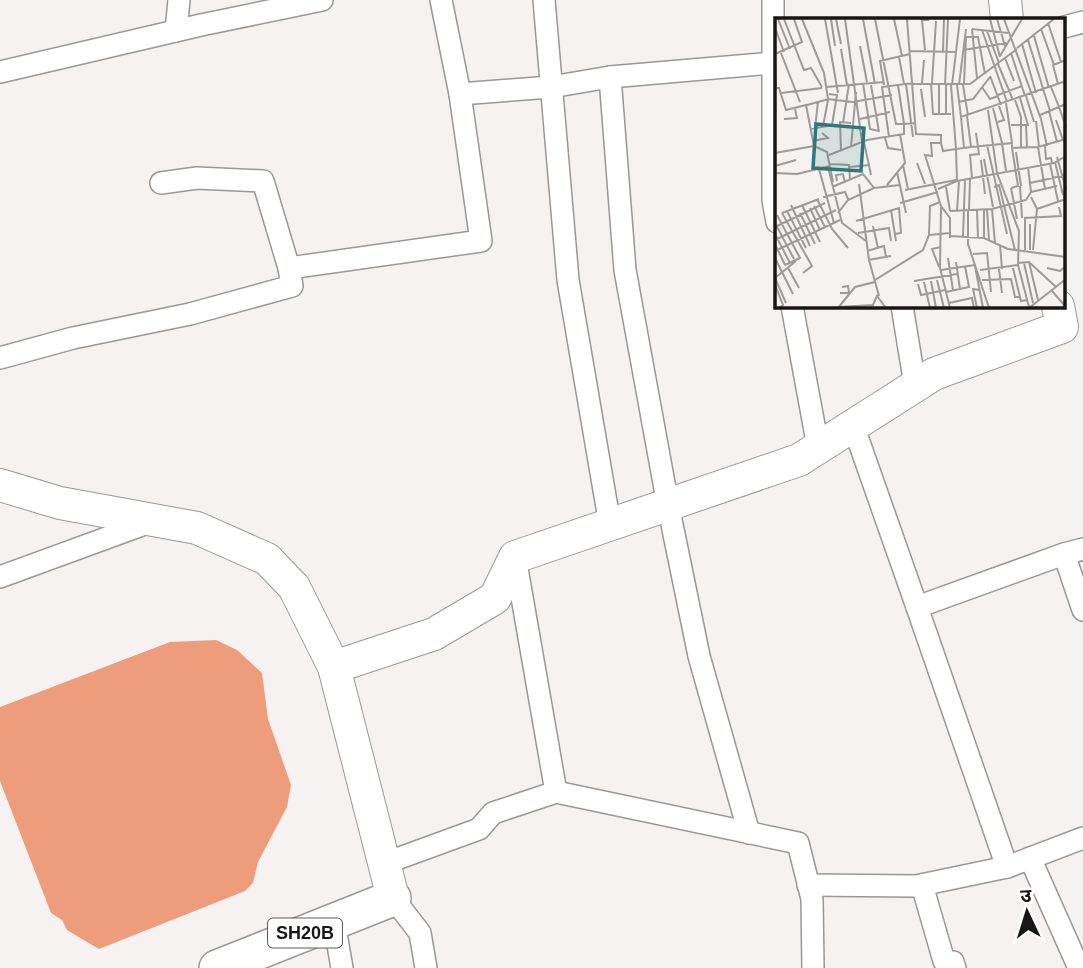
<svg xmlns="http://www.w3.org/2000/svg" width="1083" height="968" font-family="Helvetica,'Noto Sans Devanagari',sans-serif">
<rect width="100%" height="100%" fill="#f6f2f1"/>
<path fill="#ed9d7b" d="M216,640L237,650L262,673L268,719L291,785L287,807L258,862L253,883L245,891L99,949L67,930L62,920L51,913L0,781V707L170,642Z"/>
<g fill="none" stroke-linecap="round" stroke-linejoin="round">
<g stroke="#9a9795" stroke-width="24">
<g id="street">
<path d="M544,0L568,280L610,525"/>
<path d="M773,0V200L777,222"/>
<path d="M1064,27L1083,22"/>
<path d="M176,31L179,0"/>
<path d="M0,72L201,25L322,0"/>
<path d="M610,77L625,270L668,505L699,656L749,833"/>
<path d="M460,94L551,87L610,77L773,63"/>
<path d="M289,268L481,241L460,94L441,0"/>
<path d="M792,306L818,447"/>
<path d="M902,306L915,385"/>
<path d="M0,358L73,338L190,314L292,286L289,268L263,181L197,178L161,183"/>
<path d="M853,425L917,607L1007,867"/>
<path d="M1064,554L1083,610"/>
<path d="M515,557L556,792"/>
<path d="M0,577L153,521"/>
<path d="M917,607L1064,554L1083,549"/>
<path d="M1030,858L1079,968"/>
<path d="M383,864L479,829L493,813L556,792L798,843L812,899L813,968"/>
<path d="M808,885L916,886L1007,867L1083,838"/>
<path d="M922,885L944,961L953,962L955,968"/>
<path d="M393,898L420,933L426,968"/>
<path d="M334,922L342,968"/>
</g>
</g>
<g stroke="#9a9795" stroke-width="34">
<g id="secondary">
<path d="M1005,0L1007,19"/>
<path d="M0,485L60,503L197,528L267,559L294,587L334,667L393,898"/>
<path d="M334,667L434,634L495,598L515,557L799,460L934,374L1062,327L1058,306"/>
</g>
</g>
<g stroke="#9a9795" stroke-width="38">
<path id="primary" d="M217,968L393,898"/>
</g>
<use href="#street" stroke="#fff" stroke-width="21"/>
<use href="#secondary" stroke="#fff" stroke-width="32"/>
<use href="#primary" stroke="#fff" stroke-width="35"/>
</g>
<g text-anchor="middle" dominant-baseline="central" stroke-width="5" stroke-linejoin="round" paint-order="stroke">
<rect fill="#fff" stroke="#5d5c5c" stroke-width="2" x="268" y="918.5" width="74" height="29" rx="5"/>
<g font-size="18" font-weight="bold" fill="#181616">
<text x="305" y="933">SH20B</text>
</g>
</g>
<g transform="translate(775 18)">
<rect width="290" height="290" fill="#f6f2f1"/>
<path fill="none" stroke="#9d9a99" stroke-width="2" d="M3,1L15,31M9,1L29,52L36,50L47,69M27,1L49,55L53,81L78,84L117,77M50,1L63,75M56,1L60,28M61,1L66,26M70,1L87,124M88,1L100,66M100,1L121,106H129L123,67M119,1L127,38M132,1L141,116L166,117V125H156L157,138L150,137L166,188L175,200V220M215,1L225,39M222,1L230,28M229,1L266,101L272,128M273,5L286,44M0,10L9,34M197,11L202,60M197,11L233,15M266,11L279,47M207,12L232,84M212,13L224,45M259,18L274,70M253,22L275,93M247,26L261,75M85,28L92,64M242,30L279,1M66,31L72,67M150,32L147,2H154M188,32L232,25M135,33L180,34M168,34L169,1M6,35L25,84M236,35L250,78M0,36L27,24L19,1M225,38L247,1M124,39L129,66M230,40L239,63M0,43L1,70M223,46L238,82M215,58L226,87M88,65L95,111L104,113M147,65L149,42M157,65L161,3M131,66L138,119M137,66H195L242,31M156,66L158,96H176M189,66L191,19H203L210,56M283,66L278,47L291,42M96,67L104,114M109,67L105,43L135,36M170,67L173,1M177,67L185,1M182,67L186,99L291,63M184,67L191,11M188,67L193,98M51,69L109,64M207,69L215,81L223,78M276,69L284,89M0,70H4L11,92L31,87L39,128L52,134L58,164M146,71L150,99M6,75L47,70M54,76L62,77L57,107M223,77L247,68M251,78L259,104M240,82L246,99V130M183,84L198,81L215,59M32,87L54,81M284,89L291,109M218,90L227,125M213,92L222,155L244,213L243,247L254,289M274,93L282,124M164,96V67M171,96V67M265,97L291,86M192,98L196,129L237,125L231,85M186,99L189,130M9,101L22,100L20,91M85,101L115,94M281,102L288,122M261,103L264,129M223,104L229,102L224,88M68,105L74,66M236,107H253L245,80M251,107L252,129M48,108L53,82M40,110L43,84M35,111L58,107M114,119L107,69L138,65M110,120L113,130L126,132M37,123L53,120L47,115M89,124L96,157M166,125L168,133L181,131L176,67M227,125L231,153M237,125V130L263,129L291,121M212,127L232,216M270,128L271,141L276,140L277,145M76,129L81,74M263,129L270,171M66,132L65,104L76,105M241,134L246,168M0,135L39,128M54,137L92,122L129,116V106L140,105M282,139L291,171M209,141L218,189M206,142L210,176M280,144L288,177M142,145L150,166M55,146L74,147L75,162M275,146L283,183M128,147L133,171M0,148L21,142M53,149L67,205L91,223M74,149L95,147M44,151L59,205M122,154L131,195M0,155L22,156L55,148M197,160L195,137L204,136L201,115M62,163L61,157L68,156L70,165M182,163L181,131L196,129M255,165L291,157M84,166L94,242L104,278M112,167L130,145L125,116M245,168L247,200M57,169L88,156L99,170M171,169L175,193M219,169L224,167L240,232M236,170L243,168L237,130M236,170L242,201M163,171L182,163L279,145L291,138M130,172L181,162M256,174L282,168M48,179L70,174L73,181M256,179L262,191L291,181M42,181L57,211L73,230M125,185L163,174M16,187L35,228M27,187L45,224M39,188L50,209M166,189L165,250L175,290M35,190L45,212M194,191L195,161M202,191L203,220M212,191L214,222M217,191L220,225M116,192L121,223M12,193L31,230M175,193L217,191L251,182L256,174L253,149M182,193L184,163M193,193V226L214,290M7,195L37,248L28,255M7,195L44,181M25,195L40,226M63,195L73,182L99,170L125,167M2,197L25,240L10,247M249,200L286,198L284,189M250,201V232M81,203L124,190L126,215L120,216M0,205L19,241M255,206V232M98,208L103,230M0,209L50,185M83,215L114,210L116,223M0,216L15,245M154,217L175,215M175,218L209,220L233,231L291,239M188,218L190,162M209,220V191M0,222L61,192M0,226L10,247M225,227L227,251M258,232L262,191M0,233L65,202M92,233L109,228L111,239M198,236L212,235L216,274M0,240L18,276M173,240L178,272M93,242L116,238M181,244L185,271M243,245L254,244L263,282M249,245L258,285M255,245L281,269M200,248L208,290M164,249L157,231L166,229M13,250L24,270M238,250L246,283L252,282M272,250L285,253L291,248M224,251L227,275M166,252L200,247M205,252L243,247M0,260L21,243M0,260L11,285M100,262L148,232L154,217L155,188L165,184M162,262L169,290M207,262L236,261L240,279H245M139,263L182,256M156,263L161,290M149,264L155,290M143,266L146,277L170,272M0,267L8,287L4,290M277,273L291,289M171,274L194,269L190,248M65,275H74L73,268L67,269M174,285L197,280L199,290M64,289L98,287M97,289L102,278L111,290M63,290L80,269L100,264M202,290L198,271L205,272M254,290L291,261"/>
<path fill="#2f7877" fill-opacity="0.15" stroke="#2f7877" stroke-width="3.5" d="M41,106L89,110L86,153L38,150Z"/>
<rect width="290" height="290" fill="none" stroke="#181616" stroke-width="3.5"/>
</g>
<g transform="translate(1027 912) rotate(356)" stroke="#ffffff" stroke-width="5" paint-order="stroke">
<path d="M0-5L12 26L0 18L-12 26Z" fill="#181616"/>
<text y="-10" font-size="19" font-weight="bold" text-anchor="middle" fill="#181616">उ</text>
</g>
</svg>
